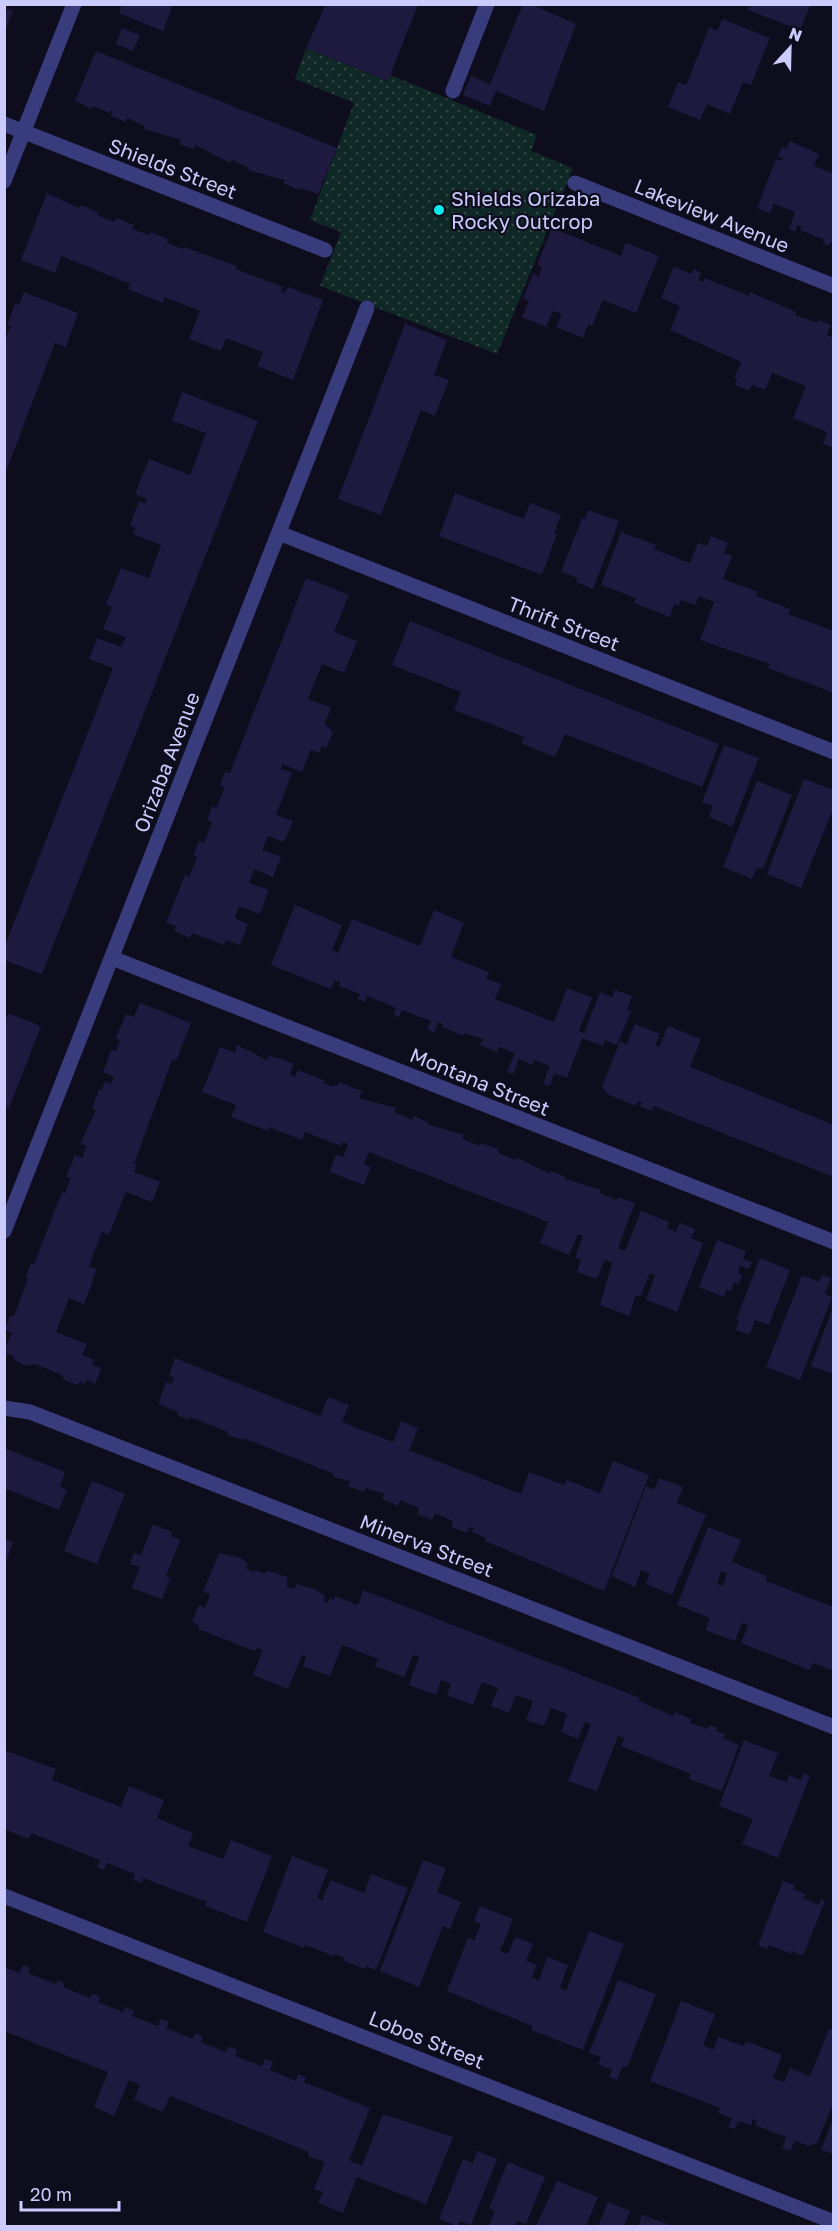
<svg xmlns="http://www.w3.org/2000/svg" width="838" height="2231" font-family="'Golos Text',sans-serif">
<defs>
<pattern id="park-dots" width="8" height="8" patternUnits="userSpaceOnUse" patternTransform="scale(1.5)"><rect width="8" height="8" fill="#102825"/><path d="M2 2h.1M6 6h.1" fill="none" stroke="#324646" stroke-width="1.8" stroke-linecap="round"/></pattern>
</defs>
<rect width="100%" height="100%" fill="#0e0d1e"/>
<path fill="url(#park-dots)" d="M306,48L387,81L390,75L537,135L531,151L573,168L497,354L320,286L341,232L310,220L354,103L295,79Z"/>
<g fill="#1d193f" fill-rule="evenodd">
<path d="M122,4H173L163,31L119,13Z"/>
<path d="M326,4H418L388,81L306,48Z"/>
<path d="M523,4H530L576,24L544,111L496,91L490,106L463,95L471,76L490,84Z"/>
<path d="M750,4H806L810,6L800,30L748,10Z"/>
<path d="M4,8L13,11L5,31H4Z"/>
<path d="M722,19L770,38L751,85L743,82L730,114L707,104L700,120L668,107L678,82L686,85L709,28L718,31Z"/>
<path d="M122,28L140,35L133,51L116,44Z"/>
<path d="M96,51L337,148L318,194L300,188L299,190L283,183L285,180L280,179L248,170L249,168L232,160L230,163L195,145L194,149L179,144L181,140L144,129L145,126L127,118L126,122L111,116L112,109L110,113L93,106L92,109L75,101Z"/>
<path d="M790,141L819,154L814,166L834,174V238L829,246L823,243L825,240L800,230L801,226L798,225L795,232L789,229L795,212L774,204L770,213L757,208L776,159L782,161L783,158L778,156L782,147L786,149Z"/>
<path d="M47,193L79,208L81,205L98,212L97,215L114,222L116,218L134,225L132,229L149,235L150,232L168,239L167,243L183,249L184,247L237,266L236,269L283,287L281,292L285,293L288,287L323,300L293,380L257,366L263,352L226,338L221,351L189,339L200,311L164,297L163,303L128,289L130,284L61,256L55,273L21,260Z"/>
<path d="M552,228L621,256L626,243L659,256L636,313L603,300L592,326L588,325L583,338L556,327L562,314L553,311L546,327L522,317L529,301L523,298L533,273L539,276L542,267L537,265Z"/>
<path d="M674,267L692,274L694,269L701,273L698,280L703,282L705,278L749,296L750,292L796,312L795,315L817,323L818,320L831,325L827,335L834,338V448L823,444L827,432L793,418L806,386L772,373L765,390L752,385L749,391L735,385L737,379L734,378L741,362L670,330L680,306L661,298Z"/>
<path d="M24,292L78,313L66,347L55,343L5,474L4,342L11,326L7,325L15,304L19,305Z"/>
<path d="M405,324L447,340L434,375L449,380L435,416L421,410L381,515L338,499Z"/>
<path d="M182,392L258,421L42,974L4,960V948L113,668L89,659L97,638L121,647L126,637L103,629L112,607L106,604L121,568L149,578L161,545L133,534L136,528L130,525L139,501L145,504L147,499L135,494L149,459L190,475L206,433L172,421Z"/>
<path d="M455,493L524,519L530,503L561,515L554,533L557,534L542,575L439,536Z"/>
<path d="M588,510L619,521L593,589L576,582L577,578L561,572L582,518L585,519Z"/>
<path d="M621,532L656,545L654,549L690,563L698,543L707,546L711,536L728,543L724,553L732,556L723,579L758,592L756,596L790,609L788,614L834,631V693L768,668L770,664L700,640L714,602L699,596L695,605L681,600L679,606L674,604L670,617L634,603L636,598L601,585Z"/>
<path d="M306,578L349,595L334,632L357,641L344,673L322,664L308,699L331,708L325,723L333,733L326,748L322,746L319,753L311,750L302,772L282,764L281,769L292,773L276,815L293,821L284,842L268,836L262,850L281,857L273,877L254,869L249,883L269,890L260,914L239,906L235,918L248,924L240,945L226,940L224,945L192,933L190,938L174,931L176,926L166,923L185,875L189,877L197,857L193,855L199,841L204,843L212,822L207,820L212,806L216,808L225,787L220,786L225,772L230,773Z"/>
<path d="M410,621L719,744L702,787L565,734L555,757L521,743L524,737L454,710L461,692L392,665Z"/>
<path d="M724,745L759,758L732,827L709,817L713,806L702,802Z"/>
<path d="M804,779L834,790V807L801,888L767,874Z"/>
<path d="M757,781L792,795L763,869L757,868L752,879L723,867Z"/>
<path d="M295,905L342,925L332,950L338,953L352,919L420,946L434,910L464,923L451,957L489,972L486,979L501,984L495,999L554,1022L567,988L592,998L579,1031L584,1033L600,992L612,997L615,990L632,996L627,1010L631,1011L617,1045L605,1040L603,1046L582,1038L567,1078L554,1073L550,1086L543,1084L550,1066L534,1060L532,1065L519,1059L513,1074L507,1072L515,1053L499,1047L497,1052L480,1045L483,1039L464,1033L463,1036L442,1027L443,1024L438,1022L434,1032L427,1029L431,1021L402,1010L399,1017L393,1014L396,1008L367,996L365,1002L358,999L360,994L339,986L340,982L335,980L331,989L271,965Z"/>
<path d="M140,1003L191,1023L176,1061L172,1060L134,1164L137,1165L134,1172L160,1182L152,1202L126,1192L109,1235L102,1232L89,1266L97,1269L84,1304L69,1298L56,1332L87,1344L82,1355L94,1360L92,1365L101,1368L95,1384L87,1380L85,1384L80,1382L77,1385L64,1380L62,1375L35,1364L29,1366L15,1361L13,1356L4,1352L12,1333L5,1330L11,1315L14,1316L28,1279L25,1278L31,1263L34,1264L62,1192L65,1193L71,1178L66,1177L75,1155L82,1158L87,1146L80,1144L96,1110L92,1108L99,1089L102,1090L105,1081L111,1084L114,1077L103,1072L111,1050L116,1051L120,1040L116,1038L126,1014L134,1017Z"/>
<path d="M8,1013L41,1026L9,1108L5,1106V1023Z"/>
<path d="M635,1024L660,1034L655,1046L659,1047L668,1026L701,1039L690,1067L834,1125V1177L654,1106L652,1111L640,1107L642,1103L638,1101L636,1106L607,1094L602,1087L620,1041L627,1044Z"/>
<path d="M237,1045L267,1060L269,1055L294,1064L290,1074L295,1077L298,1070L325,1081L324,1083L331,1086H337L339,1082L362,1091L359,1098L396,1108L394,1112L412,1120L414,1116L428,1122L427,1124L464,1135L462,1139L480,1146L481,1143L499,1149L497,1152L515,1160L516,1157L550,1174L551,1171L566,1177L565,1179L601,1190L600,1193L617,1200L618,1197L635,1203L618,1248L625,1251L641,1211L669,1222L667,1228L676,1232L680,1223L695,1229L691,1238L703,1243L677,1312L646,1300L655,1275L650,1273L640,1297L636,1295L629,1316L600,1305L612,1263L605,1260L597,1279L577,1272L581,1260L575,1258L583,1236L578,1234L569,1255L540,1243L548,1222L369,1152L364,1164L371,1167L364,1185L330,1172L336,1154L343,1157L348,1144L342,1142L341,1146L305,1132L302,1140L269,1127L268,1131L231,1117L236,1105L202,1092L220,1047L235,1053Z"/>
<path d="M717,1240L746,1251L743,1259L752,1262L749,1269L740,1266L738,1273L742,1275L739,1284L734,1282L731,1291L727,1289L724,1297L699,1287Z"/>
<path d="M760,1258L790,1270L769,1325L755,1320L750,1335L736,1330L739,1321L736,1320Z"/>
<path d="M802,1275L819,1282L822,1275L831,1278L825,1294L832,1297L800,1380L766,1367Z"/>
<path d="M833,1307H834V1374L811,1366Z"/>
<path d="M175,1358L320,1416L328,1397L349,1405L342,1422L393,1442L401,1421L418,1428L409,1450L521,1494L529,1472L564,1485L567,1480L600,1493L613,1461L649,1475L604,1591L485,1541L486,1538L472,1532L474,1528L470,1527L467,1533L451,1527L453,1521L435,1513L432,1520L417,1514L419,1508L400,1500L398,1506L382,1499L384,1494L366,1488L364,1492L348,1486L350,1481L333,1477L334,1474L243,1438V1440L228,1435V1432L190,1417L189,1420L177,1415L178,1412L158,1404L166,1382L172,1384L174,1378L169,1375Z"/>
<path d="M4,1448L65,1472L60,1487L67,1490L59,1510L4,1488Z"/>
<path d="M659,1478L683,1487L677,1503L706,1515L672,1595L646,1584L650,1573L641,1570L635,1587L612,1576L646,1486L654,1490Z"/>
<path d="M92,1481L125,1494L97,1564L64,1551Z"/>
<path d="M153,1524L172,1532L171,1536L180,1540L166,1576L170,1578L162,1599L132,1588L140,1567L130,1564L134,1553L141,1555Z"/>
<path d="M708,1527L741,1540L732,1562L767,1576L766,1581L834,1607V1671L813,1663L810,1670L741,1643L748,1625L742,1623L735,1641L705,1630L710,1618L677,1605ZM721,1571L727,1573L723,1586L717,1584Z"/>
<path d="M4,1539L13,1542L5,1565H4Z"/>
<path d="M219,1553L241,1558L248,1564L246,1568L254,1572L255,1570L265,1574L266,1570L287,1577V1587L294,1589L296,1584L315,1589L325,1596L323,1601L328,1603L330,1598L334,1600L335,1596L358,1605L363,1590L640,1698L639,1701L673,1716L675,1712L691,1719L690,1723L708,1729L710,1725L718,1728L716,1731L725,1734L723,1738L739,1745L722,1791L689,1779L691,1774L621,1746L625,1738L618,1736L597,1791L568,1781L591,1724L585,1722L578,1739L561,1732L567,1714L557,1710L551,1708L544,1726L526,1720L533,1701L516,1695L509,1713L491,1706L498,1688L482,1682L473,1705L447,1695L451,1684L441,1680L436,1695L409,1685L419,1657L413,1655L404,1677L375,1666L378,1659L342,1645L330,1676L303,1666L306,1656L302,1655L288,1689L253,1675L263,1650L257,1648L255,1651L198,1629L199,1625L192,1622L199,1605L205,1608L210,1594L203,1592Z"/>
<path d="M744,1740L778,1753L769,1776L787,1782L789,1775L801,1780L803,1773L810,1776L778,1858L742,1844L753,1819L719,1806Z"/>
<path d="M4,1750L56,1769L52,1780L121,1807L129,1786L164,1800L157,1818L193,1833L188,1846L223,1859L231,1840L272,1856L247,1922L205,1906L207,1902L143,1878L142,1883L133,1880L135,1874L107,1863L104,1870L97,1867L100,1860L31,1833L29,1839L4,1829Z"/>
<path d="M292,1856L328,1870L317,1898L322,1900L331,1880L364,1893L371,1874L408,1888L376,1970L366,1966L365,1969L344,1961L345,1958L335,1954L334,1956L305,1945L304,1948L263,1932Z"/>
<path d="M423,1860L446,1868L437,1892L461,1902L450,1929L443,1926L419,1987L380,1971Z"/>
<path d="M783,1881L795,1885L793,1889L805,1894L803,1898L819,1905L821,1899L825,1901L803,1956L792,1951L791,1954L769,1945L767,1949L758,1945Z"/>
<path d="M480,1906L513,1919L500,1951L508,1954L515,1937L533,1944L526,1961L537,1965L532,1977L539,1980L547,1957L568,1965L560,1988L566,1991L589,1931L624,1944L583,2050L531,2030L532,2026L447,1991L468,1938L474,1940L481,1924L474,1921Z"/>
<path d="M23,1965L30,1968L28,1973L56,1984L58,1980L65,1983L63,1987L90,1998L92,1993L100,1997L98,2002L123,2012L125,2007L134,2011L132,2016L158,2026L161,2019L169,2022L166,2028L193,2039L195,2033L203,2036L201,2042L226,2052L228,2046L237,2050L235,2056L262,2066L265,2059L273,2062L270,2070L296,2081L298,2074L306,2077L304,2082L370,2108L349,2160L362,2166L383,2114L453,2137L426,2204L357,2177L343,2213L318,2203L323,2192L314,2189L325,2162L308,2156L309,2152L170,2096L163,2112L134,2100L140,2085L129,2080L114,2116L94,2107L108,2072L4,2031V1967L19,1973Z"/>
<path d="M618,1980L656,1994L627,2068L623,2066L617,2080L609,2077L612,2070L598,2064L601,2057L589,2053Z"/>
<path d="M681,2001L715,2014L703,2045L713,2050L718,2037L744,2046L746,2041L782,2055L773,2078L784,2082L790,2068L810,2076L829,2029L834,2031V2101L817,2143L809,2146L795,2141L790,2151L782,2148L786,2137L755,2125L757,2120L753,2119L751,2125L738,2121L735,2129L728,2127L732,2118L718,2113L720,2108L650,2081Z"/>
<path d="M833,2119H834V2154L821,2150Z"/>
<path d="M477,2151L497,2159L471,2225L460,2221L457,2226L439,2219L463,2159L473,2163Z"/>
<path d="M508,2162L545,2177L526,2224L518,2221L515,2226H494L489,2225L495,2211L489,2208Z"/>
<path d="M557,2181L598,2197L586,2226H536Z"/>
<path d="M608,2202L630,2211L624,2226H598Z"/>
<path d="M642,2215L673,2226H638Z"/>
</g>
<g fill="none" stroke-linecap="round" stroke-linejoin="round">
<g stroke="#393c7c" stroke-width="15">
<path d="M453,91L487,4"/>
<path d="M4,124L325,250"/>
<path d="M4,181L74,4"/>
<path d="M575,183L834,286"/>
<path d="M279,533L834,752"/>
<path d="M112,958L834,1242"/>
<path d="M4,1231L367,308"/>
<path d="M4,1408L30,1412L834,1727"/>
<path d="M4,1896L834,2222"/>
</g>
</g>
<circle fill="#06edef" stroke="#0e0d1e" stroke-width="2" cx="439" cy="210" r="6"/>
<g text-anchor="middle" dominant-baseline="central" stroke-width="4.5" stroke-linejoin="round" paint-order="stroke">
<g font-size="20" fill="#cccbfe" stroke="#0e0d1e">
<text transform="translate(173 168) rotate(21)">Shields Street</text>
<text transform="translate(712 215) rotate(22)">Lakeview Avenue</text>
<text transform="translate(564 623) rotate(21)">Thrift Street</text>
<text transform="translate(166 762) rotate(-69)">Orizaba Avenue</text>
<text transform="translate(480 1081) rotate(22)">Montana Street</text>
<text transform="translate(427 1545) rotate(21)">Minerva Street</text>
<text transform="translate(427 2039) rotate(22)">Lobos Street</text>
</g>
<g font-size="20" fill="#cccbfe" stroke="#0e0d1e" text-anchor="start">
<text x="451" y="198">Shields Orizaba<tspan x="451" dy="23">Rocky Outcrop</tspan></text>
</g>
</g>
<rect width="838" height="2231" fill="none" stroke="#cccbfe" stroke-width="12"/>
<g transform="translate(790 48) rotate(22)" stroke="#0e0d1e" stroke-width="4.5" paint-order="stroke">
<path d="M0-4.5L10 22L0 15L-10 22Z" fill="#cccbfe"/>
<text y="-9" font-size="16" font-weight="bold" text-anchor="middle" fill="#cccbfe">N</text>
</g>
<path d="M21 2201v9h98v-9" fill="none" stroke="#cccbfe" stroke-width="3"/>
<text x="30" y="2201" font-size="18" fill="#cccbfe" stroke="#0e0d1e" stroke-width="4.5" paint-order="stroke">20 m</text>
</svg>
